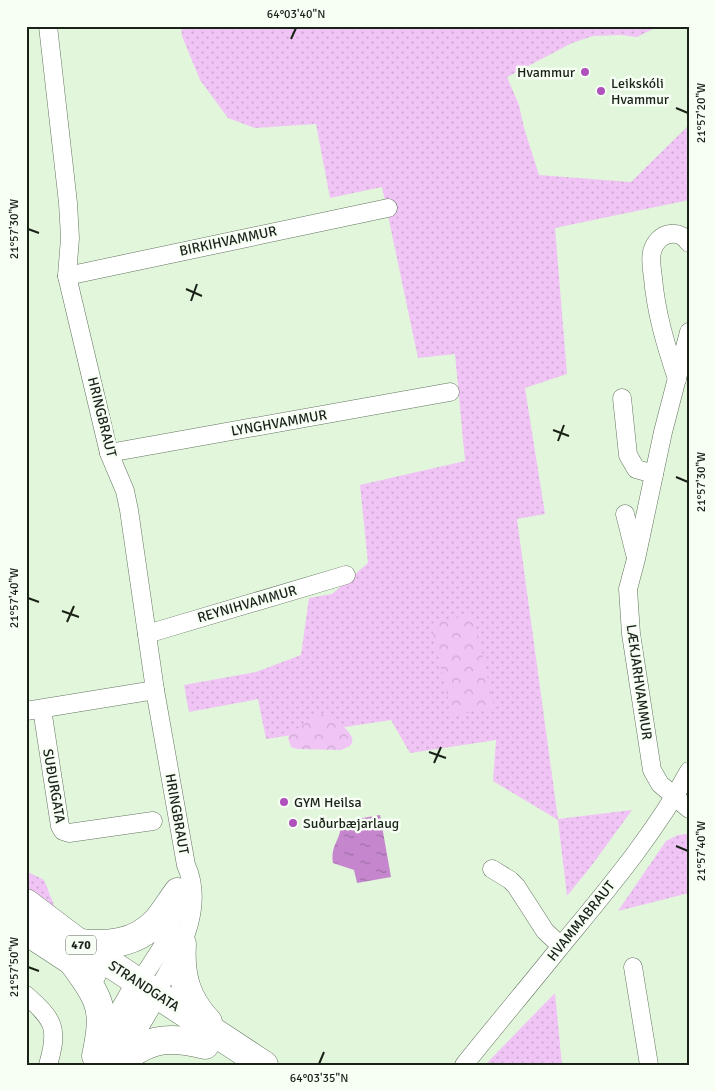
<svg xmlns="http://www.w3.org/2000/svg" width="715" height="1091" font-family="Signika,sans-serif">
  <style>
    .grass { fill: url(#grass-dots) }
    .park { fill: url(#park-crowns) }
    .water { fill: url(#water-ripples) }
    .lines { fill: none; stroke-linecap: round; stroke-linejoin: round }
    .street-casing { stroke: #63755f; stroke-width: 19 }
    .secondary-casing { stroke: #63755f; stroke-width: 26 }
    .primary-casing { stroke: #63755f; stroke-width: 29 }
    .street { stroke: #fff; stroke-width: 18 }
    .secondary { stroke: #fff; stroke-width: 25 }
    .primary { stroke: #fff; stroke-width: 28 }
    .ticks { fill: none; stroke: #1a2218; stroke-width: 2 }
    .poi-dot { fill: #af51bb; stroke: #f7fff5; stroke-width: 2 }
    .labels { text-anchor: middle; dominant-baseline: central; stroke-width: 5; stroke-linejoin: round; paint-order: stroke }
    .shield { fill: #f7fff5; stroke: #5c645a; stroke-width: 1 }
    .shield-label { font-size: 12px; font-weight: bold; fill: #1a2218 }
    .poi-label { font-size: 14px; fill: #1a2218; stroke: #f7fff5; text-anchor: start }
    .street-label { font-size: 14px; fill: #1a2218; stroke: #f7fff5 }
    .neatline { fill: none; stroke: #1a2218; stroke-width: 2 }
    .ticks-label { font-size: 12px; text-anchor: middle; fill: #1a2218 }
  </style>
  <defs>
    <pattern id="grass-dots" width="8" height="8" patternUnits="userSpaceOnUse" patternTransform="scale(1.25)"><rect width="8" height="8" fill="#f0c4f5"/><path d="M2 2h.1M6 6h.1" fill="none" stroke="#cda8d1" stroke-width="1.8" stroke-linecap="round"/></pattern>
    <pattern id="park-crowns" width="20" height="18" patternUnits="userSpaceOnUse" patternTransform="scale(1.25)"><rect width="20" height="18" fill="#f0c4f5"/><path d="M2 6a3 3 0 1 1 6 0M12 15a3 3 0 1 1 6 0" fill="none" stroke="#cda8d1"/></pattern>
    <pattern id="water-ripples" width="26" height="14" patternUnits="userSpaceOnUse" patternTransform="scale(1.25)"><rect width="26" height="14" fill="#c686ce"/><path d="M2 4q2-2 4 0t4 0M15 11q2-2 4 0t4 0" fill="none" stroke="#a06da6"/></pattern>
  </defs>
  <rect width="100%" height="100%" fill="#e2f6dc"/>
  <g class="grass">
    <path d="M 181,26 L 659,26 L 637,37 L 621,35 L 593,36 L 572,43 L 507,77 L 519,105 L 524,128 L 539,175 L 631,182 L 689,125 L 689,200 L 555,228 L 567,374 L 525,388 L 545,514 L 517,519 L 558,819 L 632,810 L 592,865 L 567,896 L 558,820 L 493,781 L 496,740 L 410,753 L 391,720 L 266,739 L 258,699 L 189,712 L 184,685 L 256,672 L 301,655 L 309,598 L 332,594 L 368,563 L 360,485 L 465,461 L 455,354 L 418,358 L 382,187 L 330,198 L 316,124 L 255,128 L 228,118 L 200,80 L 182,36 Z"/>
    <path d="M 687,834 L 689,835 L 689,893 L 618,911 L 666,841 L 678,835 Z"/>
    <path d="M 26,871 L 44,880 L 58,915 L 26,888 Z"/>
    <path d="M 555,993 L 562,1065 L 485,1065 Z"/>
  </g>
  <g class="park">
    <path d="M 473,614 L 494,707 L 452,716 L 431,624 Z"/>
    <path d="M 323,713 C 330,714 351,731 352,738 C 353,742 352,743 350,746 L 341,750 L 297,749 L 291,747 L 288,738 L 291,732 Z"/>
  </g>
  <path class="water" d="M 380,815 L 391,877 L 357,883 L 354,870 L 333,863 C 330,843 343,839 340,822 Z"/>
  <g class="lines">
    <g class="street-casing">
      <g id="street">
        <path d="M 48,26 L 68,203 L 70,238 L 67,276 L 109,453 L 125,491 L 129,510 L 155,690 L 186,865 C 206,909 178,956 155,994"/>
        <path d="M 67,276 L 388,208"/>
        <path d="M 689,332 L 663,432 L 636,559 L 628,589 L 631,634 L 652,770 L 660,784 L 689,809"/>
        <path d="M 677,379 C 666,346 656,313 653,278 C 652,270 650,260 652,252 C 654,243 661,235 670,234 C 679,233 684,236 689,243"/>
        <path d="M 622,398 L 628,455 L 636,469 L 654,474"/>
        <path d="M 109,453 L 450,392"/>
        <path d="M 625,514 L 635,554"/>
        <path d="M 147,634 L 346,575"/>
        <path d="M 42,709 L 60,826 L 63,831 L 69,833 L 153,821"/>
        <path d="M 26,711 L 155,690"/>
        <path d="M 492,869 L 510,880 L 516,886 L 545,931 L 561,946"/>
        <path d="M 633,967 L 649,1065"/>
        <path d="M 139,983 L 161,949 L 168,934 L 176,904"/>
        <path d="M 26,995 C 54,1020 59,1028 48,1065"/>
        <path d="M 464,1065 C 496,1025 529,986 561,946 C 607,890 654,835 689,771"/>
      </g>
    </g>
    <g class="secondary-casing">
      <g id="secondary">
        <path d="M 98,1054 L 139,983"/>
        <path d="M 113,1065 L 155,994"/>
      </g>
    </g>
    <g class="primary-casing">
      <g id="primary">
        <path d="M 26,903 L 79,943 L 264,1065"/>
        <path d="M 26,929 L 37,938 L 92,974"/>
        <path d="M 79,943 C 108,946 136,944 157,921 C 165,912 171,901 178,892"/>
        <path d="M 182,944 C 180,975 186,999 208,1022"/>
        <path d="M 73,962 C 101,1001 106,1008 96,1056"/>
        <path d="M 114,1065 C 149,1039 163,1035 205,1045"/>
      </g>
    </g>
    <use href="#street" class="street"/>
    <use href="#secondary" class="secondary"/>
    <use href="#primary" class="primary"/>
  </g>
  <path class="ticks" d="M 291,39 L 296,28M 676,108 L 688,113M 28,229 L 39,233M 186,289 L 202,296M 191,301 L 197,284M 553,430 L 569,436M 558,441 L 564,425M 676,477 L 688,482M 28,598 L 39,602M 62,611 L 79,617M 67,622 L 74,606M 429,752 L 446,758M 434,763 L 441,747M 676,846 L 688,851M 28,967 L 39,971M 319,1064 L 324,1052"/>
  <g class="poi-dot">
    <circle cx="585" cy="72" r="5"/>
    <circle cx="601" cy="91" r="5"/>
    <circle cx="284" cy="802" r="5"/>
    <circle cx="293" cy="823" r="5"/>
  </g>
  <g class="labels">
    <rect class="shield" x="66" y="935.5" width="30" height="19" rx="4"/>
    <g class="shield-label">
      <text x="81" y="945">470</text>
    </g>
    <g class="poi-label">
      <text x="575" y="72" text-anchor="end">Hvammur</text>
      <text x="611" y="83">Leikskóli<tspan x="611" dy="16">Hvammur</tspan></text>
      <text x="294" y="802">GYM Heilsa</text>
      <text x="303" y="823">Suðurbæjarlaug</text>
    </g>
    <g class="street-label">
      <text transform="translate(228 241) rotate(-12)">BIRKIHVAMMUR</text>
      <text transform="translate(102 417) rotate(76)">HRINGBRAUT</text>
      <text transform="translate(279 423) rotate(-10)">LYNGHVAMMUR</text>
      <text transform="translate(247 604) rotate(-16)">REYNIHVAMMUR</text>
      <text transform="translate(639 682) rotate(82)">LÆKJARHVAMMUR</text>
      <text transform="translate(54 786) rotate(80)">SUÐURGATA</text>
      <text transform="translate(177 814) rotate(80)">HRINGBRAUT</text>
      <text transform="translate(581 921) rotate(-51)">HVAMMABRAUT</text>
      <text transform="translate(144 986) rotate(33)">STRANDGATA</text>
    </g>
  </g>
  <rect width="715" height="1091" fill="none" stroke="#f7fff5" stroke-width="55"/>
  <rect x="28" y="28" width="660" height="1036" class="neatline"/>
  <g class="ticks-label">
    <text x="296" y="18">64°03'40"N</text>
    <text transform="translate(701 113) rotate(-90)" y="4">21°57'20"W</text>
    <text transform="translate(14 229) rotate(-90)" y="4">21°57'30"W</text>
    <text transform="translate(701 482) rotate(-90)" y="4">21°57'30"W</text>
    <text transform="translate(14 598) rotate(-90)" y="4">21°57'40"W</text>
    <text transform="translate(701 851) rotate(-90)" y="4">21°57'40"W</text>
    <text transform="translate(14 967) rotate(-90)" y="4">21°57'50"W</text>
    <text x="319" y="1082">64°03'35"N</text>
  </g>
</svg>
